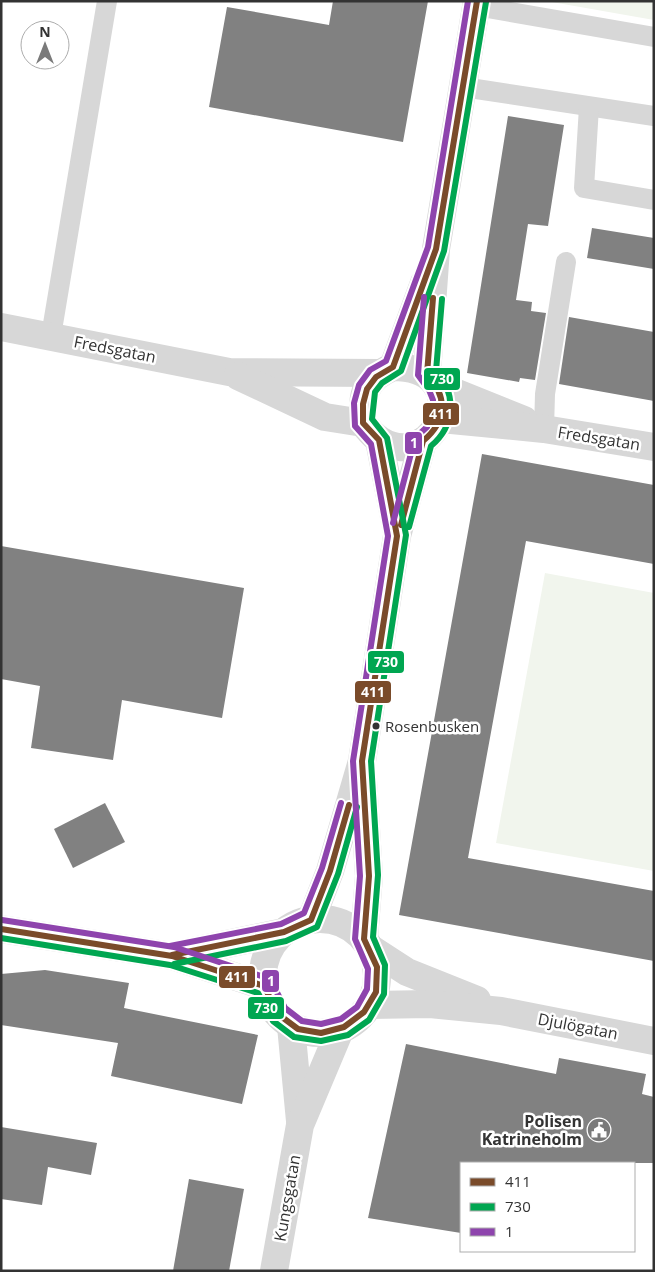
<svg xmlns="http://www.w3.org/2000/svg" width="655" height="1272" font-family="'Open Sans',sans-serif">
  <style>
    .green { fill: #f1f5ed }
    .building { fill: #818181 }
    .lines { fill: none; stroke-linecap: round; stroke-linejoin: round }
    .service { stroke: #d7d7d7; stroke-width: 20 }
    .minor { stroke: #d7d7d7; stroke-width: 28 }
    .tertiary { stroke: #d7d7d7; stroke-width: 28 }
    .bus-1-casing { stroke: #fff; stroke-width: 10 }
    .bus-2-casing { stroke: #fff; stroke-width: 10 }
    .bus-3-casing { stroke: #fff; stroke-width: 10 }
    .bus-1 { stroke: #7a4b2a; stroke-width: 6 }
    .bus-2 { stroke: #00a651; stroke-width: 6 }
    .bus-3 { stroke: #8e44ad; stroke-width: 6 }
    .bus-dot { fill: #333; stroke: #fff; stroke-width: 2 }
    .labels { text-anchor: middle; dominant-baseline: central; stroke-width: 5; stroke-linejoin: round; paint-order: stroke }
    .bus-label { font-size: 15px; fill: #333; stroke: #fff; text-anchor: start }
    .street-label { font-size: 16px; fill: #333; stroke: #fff }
    .poi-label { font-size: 16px; font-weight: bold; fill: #333; stroke: #fff; text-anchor: end }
    .line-badge { stroke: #fff; stroke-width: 2 }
    .badge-label { font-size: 14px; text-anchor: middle; font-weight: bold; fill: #fff }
  </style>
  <rect width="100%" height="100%" fill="#fff"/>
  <g class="green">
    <path d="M 546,1 L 654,1 L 654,20 Z"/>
    <path d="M 545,573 L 654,593 L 654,871 L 496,843 Z"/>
  </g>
  <g class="building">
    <path d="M 333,1 L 428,1 L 403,142 L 209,107 L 227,7 L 329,25 Z"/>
    <path d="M 508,116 L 564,125 L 548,226 L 528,224 L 516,300 L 532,302 L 531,311 L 546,313 L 535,380 L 520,378 L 519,382 L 467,373 Z"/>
    <path d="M 592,228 L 654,238 L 654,269 L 587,258 Z"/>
    <path d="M 569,317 L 654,332 L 654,401 L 559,384 Z"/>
    <path d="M 482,454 L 654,485 L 654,564 L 526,541 L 468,858 L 654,891 L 654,961 L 399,915 Z"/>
    <path d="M 1,546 L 244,588 L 222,718 L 122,700 L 113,760 L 31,748 L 40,686 L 1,679 Z"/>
    <path d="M 105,803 L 125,842 L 73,868 L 54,829 Z"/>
    <path d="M 45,970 L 129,983 L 124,1008 L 258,1035 L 242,1104 L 111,1076 L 118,1043 L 1,1025 L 1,974 Z"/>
    <path d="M 406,1044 L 556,1074 L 559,1058 L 646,1074 L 642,1094 L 654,1097 L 654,1163 L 461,1163 L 461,1233 L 368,1218 Z"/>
    <path d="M 1,1127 L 97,1143 L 91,1175 L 48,1167 L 42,1205 L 1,1199 Z"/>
    <path d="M 189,1179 L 244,1189 L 229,1271 L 173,1271 Z"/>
  </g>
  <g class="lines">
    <g class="service">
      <path d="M 476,6 L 654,37"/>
      <path d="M 463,87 L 654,116"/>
      <path d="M 589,107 L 584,188 L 654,200"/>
      <path d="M 51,336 L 107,1"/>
      <path d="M 544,429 L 545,394 L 566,262"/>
    </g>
    <g class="minor">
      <path d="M 437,385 L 524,420"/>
      <path d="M 441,419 L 544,429 L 654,447"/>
      <path d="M 379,440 L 397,532"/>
      <path d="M 363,781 L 369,876 L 364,939"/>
      <circle cx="320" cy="976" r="57"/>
      <path d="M 311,920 L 330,871 L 362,761 L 397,536 L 423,441"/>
      <path d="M 1,929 L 172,956 L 264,986"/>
      <path d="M 370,948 L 407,972 L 477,1000"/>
      <path d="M 174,955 L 284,932"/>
      <path d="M 370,1005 L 430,1004 L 501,1011 L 654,1041"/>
      <path d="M 291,1026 L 300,1121"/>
      <path d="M 274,1271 L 300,1125 L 340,1030"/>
    </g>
    <g class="tertiary">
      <path d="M 1,327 L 229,372 L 380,373"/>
      <path d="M 393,367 C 479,367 437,476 380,440 C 373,436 368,429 363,423 C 362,394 364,379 393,367 Z"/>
      <path d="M 393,367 L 424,283"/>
      <path d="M 427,374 L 436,249 L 477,1"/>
      <path d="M 238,376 L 325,417 L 363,423"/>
    </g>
    <g class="bus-1-casing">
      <g id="bus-1">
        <path d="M 401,525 L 423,441 C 447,421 448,397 427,374 L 433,298"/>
        <path d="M 1,929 L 172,956 L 264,986 L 278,1014 L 298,1029 L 321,1033 L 344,1027 L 364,1012 L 376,992 L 377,967 L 364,939 L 369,876 L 362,761 L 397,536 L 379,440 L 363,423 L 363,404 L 367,389 L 376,377 L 393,367 L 436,249 L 477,1"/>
        <path d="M 172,955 L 284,932 L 311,920 L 330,871 L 349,805"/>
      </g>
    </g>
    <g class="bus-2-casing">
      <g id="bus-2">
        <path d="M 409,527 L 431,446 C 455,426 457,394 436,371 L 442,299"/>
        <path d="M 1,938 L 170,965 L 258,993 L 273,1021 L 294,1037 L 321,1041 L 348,1035 L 369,1020 L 384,994 L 385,965 L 373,937 L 378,875 L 371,761 L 406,535 L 387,438 L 372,419 L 375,392 L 382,383 L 401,371 L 444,251 L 486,2"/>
        <path d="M 174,964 L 286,941 L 317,927 L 338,874 L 357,807"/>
      </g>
    </g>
    <g class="bus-3-casing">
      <g id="bus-3">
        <path d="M 393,523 L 415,438 L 427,427 L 433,410 L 433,400 L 429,390 L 418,375 L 424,297"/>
        <path d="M 2,920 L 174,947 L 267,978 L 271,981 L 285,1008 L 302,1021 L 321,1024 L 341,1019 L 357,1007 L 367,989 L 368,969 L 355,939 L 360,876 L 353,761 L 388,536 L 371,444 L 355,426 L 354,403 L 359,385 L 370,370 L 386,361 L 428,247 L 468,1"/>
        <path d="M 170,946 L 281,924 L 304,913 L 322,868 L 341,803"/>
      </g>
    </g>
    <use href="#bus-1" class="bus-1"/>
    <use href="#bus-2" class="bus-2"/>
    <use href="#bus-3" class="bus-3"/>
  </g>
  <defs>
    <g id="civic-disc" transform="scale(1.25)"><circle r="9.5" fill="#7a7a7a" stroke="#fff"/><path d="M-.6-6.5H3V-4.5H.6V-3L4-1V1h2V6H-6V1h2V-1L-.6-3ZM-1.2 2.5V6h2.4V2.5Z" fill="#fff"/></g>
  </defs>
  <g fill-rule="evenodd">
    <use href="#civic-disc" x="599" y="1130"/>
  </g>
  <circle class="bus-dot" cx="376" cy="726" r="4.5"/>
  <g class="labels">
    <g class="bus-label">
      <text x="385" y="726">Rosenbusken</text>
    </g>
    <g class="street-label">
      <text transform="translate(115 349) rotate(11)">Fredsgatan</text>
      <text transform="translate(599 438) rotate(9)">Fredsgatan</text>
      <text transform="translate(578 1026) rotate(11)">Djulögatan</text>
      <text transform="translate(287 1198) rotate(-80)">Kungsgatan</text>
    </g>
    <g class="poi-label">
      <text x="582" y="1121">Polisen<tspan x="582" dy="18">Katrineholm</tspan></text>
    </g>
  </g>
  <g class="line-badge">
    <rect x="423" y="367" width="38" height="24" rx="5" fill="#00a651"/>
    <rect x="422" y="402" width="38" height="24" rx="5" fill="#7a4b2a"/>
    <rect x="404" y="431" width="19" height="24" rx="5" fill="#8e44ad"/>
    <rect x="367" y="650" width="38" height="24" rx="5" fill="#00a651"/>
    <rect x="354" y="680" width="38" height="24" rx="5" fill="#7a4b2a"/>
    <rect x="218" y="965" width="38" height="24" rx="5" fill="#7a4b2a"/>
    <rect x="261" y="969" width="19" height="24" rx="5" fill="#8e44ad"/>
    <rect x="247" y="996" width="38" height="24" rx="5" fill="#00a651"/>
  </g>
  <g class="badge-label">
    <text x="442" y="384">730</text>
    <text x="441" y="419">411</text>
    <text x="414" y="448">1</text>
    <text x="386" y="667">730</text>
    <text x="373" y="697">411</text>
    <text x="237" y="982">411</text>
    <text x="271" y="986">1</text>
    <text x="266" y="1013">730</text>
  </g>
  <rect width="655" height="1272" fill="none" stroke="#333333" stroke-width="5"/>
  <rect x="460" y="1162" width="175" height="90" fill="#ffffff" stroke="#adadad"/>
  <rect x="470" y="1178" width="25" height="8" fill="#7a4b2a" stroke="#adadad"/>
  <text x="505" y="1187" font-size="15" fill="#333333">411</text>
  <rect x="470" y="1203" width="25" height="8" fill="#00a651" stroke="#adadad"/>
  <text x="505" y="1212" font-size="15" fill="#333333">730</text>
  <rect x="470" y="1228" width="25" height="8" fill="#8e44ad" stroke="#adadad"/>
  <text x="505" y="1237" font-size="15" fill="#333333">1</text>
  <g transform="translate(45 45)"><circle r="24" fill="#ffffff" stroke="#adadad"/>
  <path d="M0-4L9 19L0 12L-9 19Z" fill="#7a7a7a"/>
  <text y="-8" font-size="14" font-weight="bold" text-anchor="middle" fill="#333333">N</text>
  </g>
</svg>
